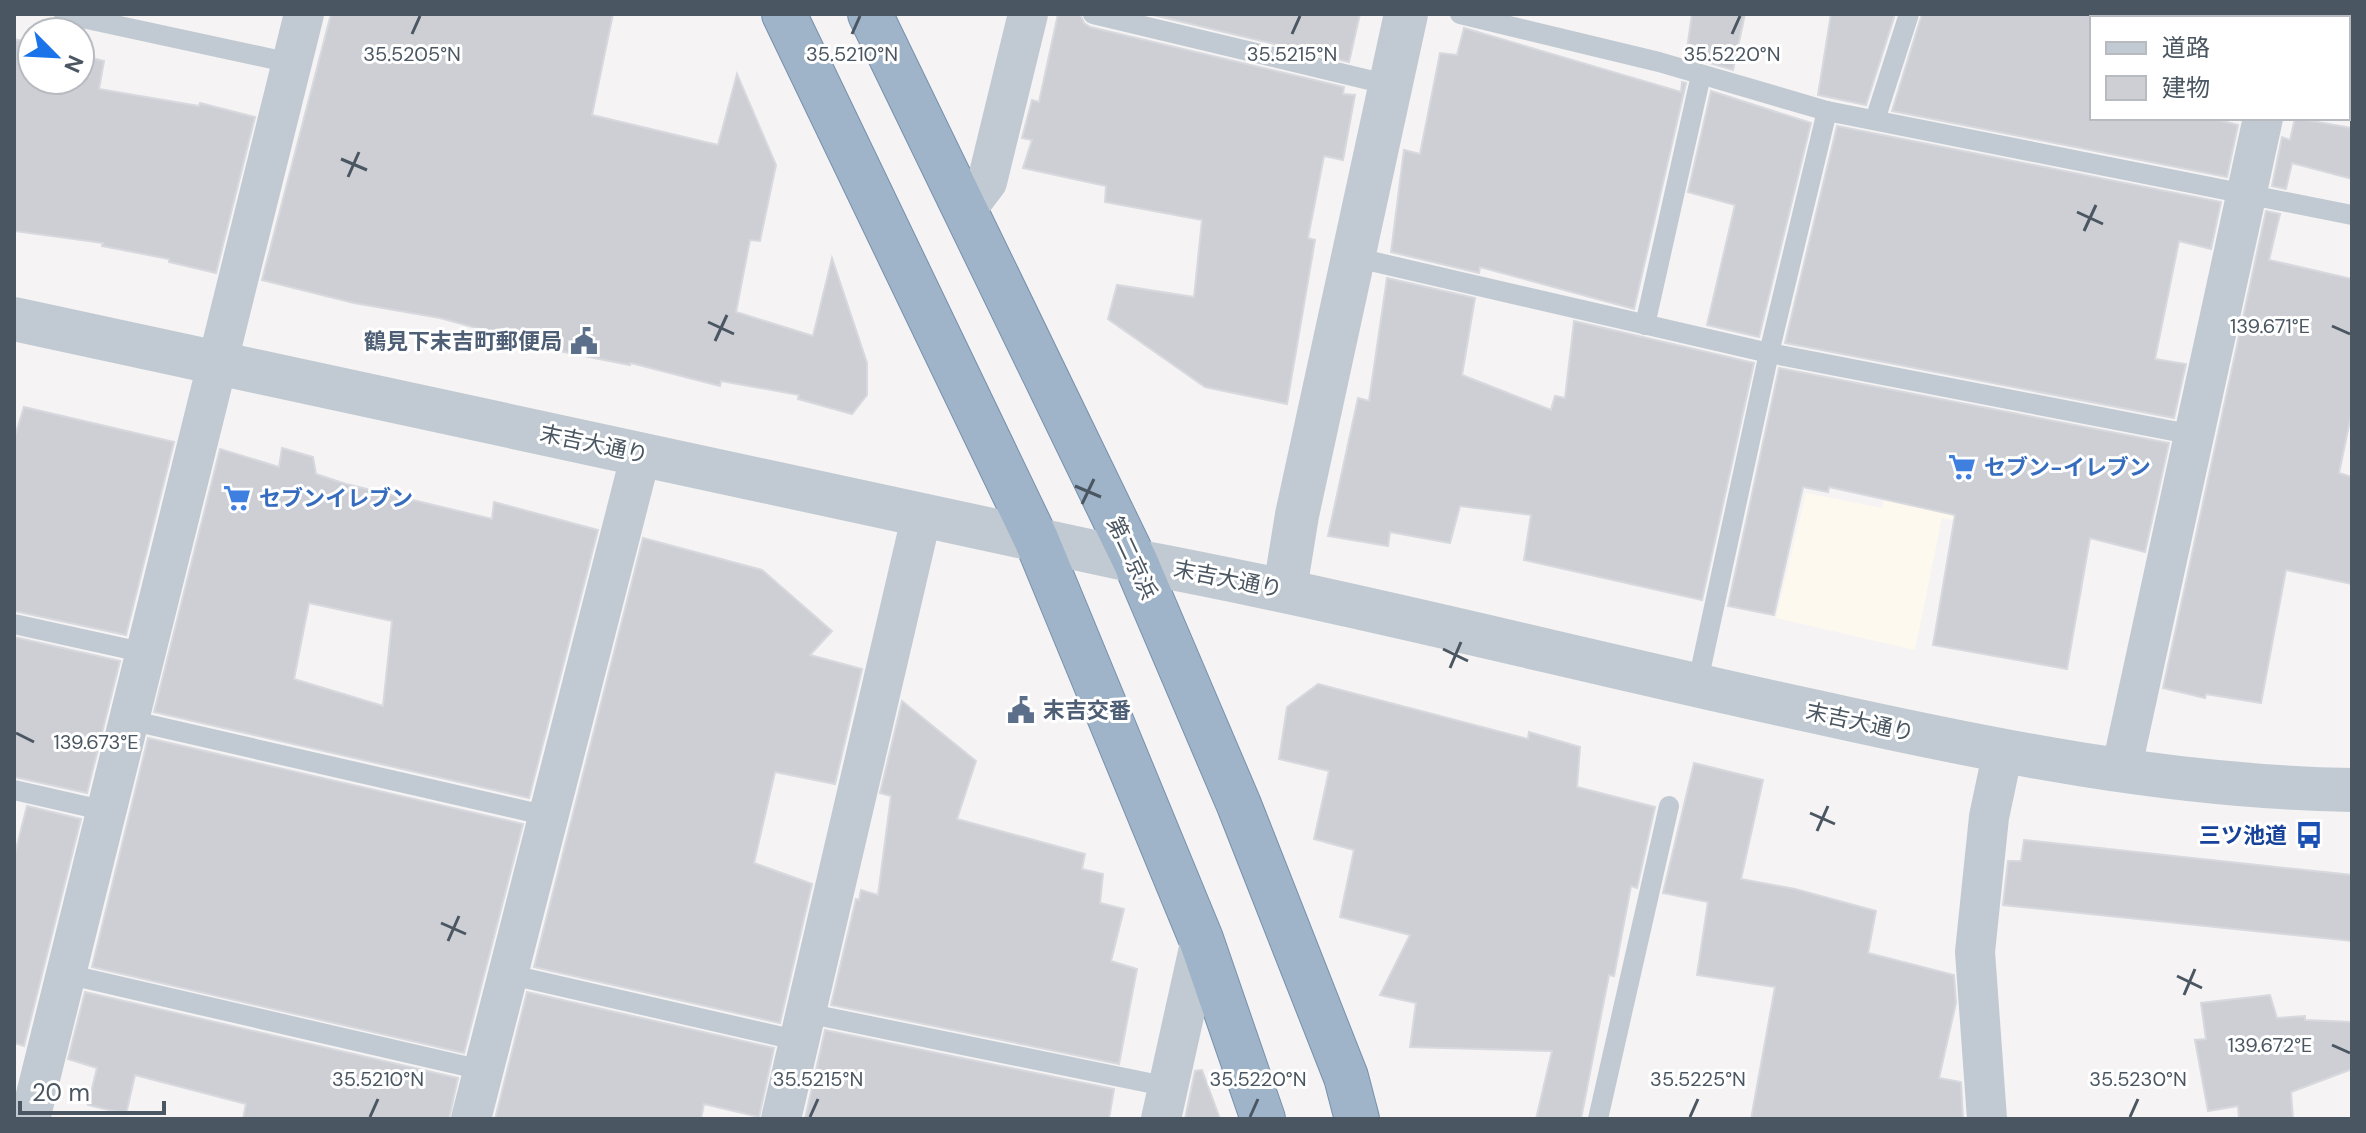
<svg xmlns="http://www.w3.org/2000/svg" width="2366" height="1133" font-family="'DM Sans','Noto Sans JP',sans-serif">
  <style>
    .commercial { fill: #fdf9ef }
    .building { fill: #cdcfd5; stroke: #d7d9de; stroke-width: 2; fill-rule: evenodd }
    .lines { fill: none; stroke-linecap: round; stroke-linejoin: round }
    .trunk-casing { stroke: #7690ad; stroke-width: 46 }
    .service { stroke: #c1cad2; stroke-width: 20 }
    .minor { stroke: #c1cad2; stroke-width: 40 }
    .tertiary { stroke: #c1cad2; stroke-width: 44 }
    .trunk { stroke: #9fb4c9; stroke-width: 44 }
    .ticks { fill: none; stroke: #4a5661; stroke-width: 3 }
    .labels { text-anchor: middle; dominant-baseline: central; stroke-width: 6; stroke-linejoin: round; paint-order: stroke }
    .service-label { font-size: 22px; font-weight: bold; fill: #4e5e75; stroke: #fff; text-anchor: end }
    .street-label { font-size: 22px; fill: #4a5661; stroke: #fff }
    .shop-label { font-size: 22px; font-weight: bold; fill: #366cbe; stroke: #fff; text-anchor: start }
    .transit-label { font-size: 22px; font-weight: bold; fill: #164399; stroke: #fff; text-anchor: end }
    .ticks-label { font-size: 20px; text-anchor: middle; fill: #4a5661; stroke: #fff; stroke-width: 6; stroke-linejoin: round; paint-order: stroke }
  </style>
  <rect width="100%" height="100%" fill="#f5f3f3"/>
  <path class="commercial" d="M 1907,394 L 2011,532 L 1942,518 L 1915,650 L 1776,618 L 1806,493 L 1882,508 Z"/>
  <g class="building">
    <path d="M 331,14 L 613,14 L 592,115 L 718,145 L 737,74 L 776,165 L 760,241 L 750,240 L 736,312 L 813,336 L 832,258 L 867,363 L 867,395 L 852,414 L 798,399 L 799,395 L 721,381 L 720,386 L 631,363 L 630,365 L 564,352 L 440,318 L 354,303 L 262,280 Z"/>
    <path d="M 1058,14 L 1080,14 L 1084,23 L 1090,27 L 1344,87 L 1343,94 L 1355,95 L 1343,160 L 1324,156 L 1308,238 L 1315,240 L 1287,404 L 1205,387 L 1108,319 L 1117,285 L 1194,297 L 1202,220 L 1105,202 L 1106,186 L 1023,168 L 1032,140 L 1022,138 L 1032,100 L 1039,102 Z"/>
    <path d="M 1149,14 L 1360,14 L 1349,62 Z"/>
    <path d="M 1692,14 L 1745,14 L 1733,70 L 1686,56 Z"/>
    <path d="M 1831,14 L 1895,14 L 1866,105 L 1818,95 Z"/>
    <path d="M 1922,14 L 2092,14 L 2092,118 L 2212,118 L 2238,125 L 2227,177 L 1892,111 Z"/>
    <path d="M 1464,28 L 1681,92 L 1682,82 L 1686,83 L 1634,309 L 1480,267 L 1479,273 L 1391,252 L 1404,150 L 1420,154 L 1440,53 L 1457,55 Z"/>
    <path d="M 14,39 L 32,43 L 32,80 L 80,80 L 80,55 L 104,61 L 99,89 L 199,106 L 200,103 L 255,117 L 216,273 L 169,262 L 169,259 L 102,246 L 103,243 L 14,231 Z"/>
    <path d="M 1711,91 L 1811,123 L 1759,337 L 1707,325 L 1735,205 L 1688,192 Z"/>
    <path d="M 2295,118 L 2352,128 L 2352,179 L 2292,163 L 2286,189 L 2272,186 L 2282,137 L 2290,140 Z"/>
    <path d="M 1837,126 L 2221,202 L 2211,249 L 2179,241 L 2155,359 L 2186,364 L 2174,418 L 1785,343 Z"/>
    <path d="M 2266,211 L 2280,214 L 2269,260 L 2352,279 L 2352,411 L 2339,473 L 2352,477 L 2352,584 L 2286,570 L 2261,703 L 2206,694 L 2205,698 L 2163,688 Z"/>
    <path d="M 1387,278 L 1475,298 L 1462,375 L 1551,410 L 1555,396 L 1565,398 L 1574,321 L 1754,363 L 1702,600 L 1524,560 L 1531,515 L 1460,506 L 1450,543 L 1390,532 L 1388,546 L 1328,536 L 1358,398 L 1369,401 Z"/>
    <path d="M 1779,368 L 2169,443 L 2145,552 L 2090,538 L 2067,669 L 1933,645 L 1955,515 L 1829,487 L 1828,492 L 1803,487 L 1774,615 L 1728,606 Z"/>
    <path d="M 24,407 L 174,442 L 126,635 L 14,611 L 14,439 Z"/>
    <path d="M 282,448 L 313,457 L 316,474 L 346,484 L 492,519 L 494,502 L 598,530 L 529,798 L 154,712 L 220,449 L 279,467 ZM 309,603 L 392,621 L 383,706 L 294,679 Z"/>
    <path d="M 643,538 L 762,570 L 832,631 L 810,655 L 862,669 L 835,784 L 775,772 L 754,863 L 812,884 L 780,1023 L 534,967 Z"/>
    <path d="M 14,637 L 120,661 L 87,793 L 14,777 Z"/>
    <path d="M 1318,684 L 1528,739 L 1529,732 L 1580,747 L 1577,787 L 1655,807 L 1637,888 L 1631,886 L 1614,976 L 1609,975 L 1581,1119 L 1536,1119 L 1552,1051 L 1410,1047 L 1416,1003 L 1380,995 L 1410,935 L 1340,917 L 1354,850 L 1314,839 L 1329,771 L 1279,759 L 1287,707 Z"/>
    <path d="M 902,701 L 976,761 L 957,819 L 1085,854 L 1082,869 L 1103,874 L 1100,903 L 1124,909 L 1111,961 L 1137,969 L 1119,1064 L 831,1005 L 856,899 L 859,900 L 861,890 L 878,895 L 891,796 L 880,793 Z"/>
    <path d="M 148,738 L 523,824 L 464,1053 L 92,967 Z"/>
    <path d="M 1694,763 L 1763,780 L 1741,879 L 1795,889 L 1876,911 L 1868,953 L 1954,975 L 1956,1003 L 1939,1078 L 1961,1082 L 1963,1119 L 1751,1119 L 1775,987 L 1697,975 L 1708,902 L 1663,893 Z"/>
    <path d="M 27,806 L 81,819 L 24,1046 L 14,1043 L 14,857 Z"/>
    <path d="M 2024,840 L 2352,875 L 2352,941 L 2003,905 L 2008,861 L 2021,861 Z"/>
    <path d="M 85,992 L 458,1078 L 449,1119 L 243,1119 L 246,1104 L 135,1075 L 126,1114 L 88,1105 L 97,1068 L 68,1059 Z"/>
    <path d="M 527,992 L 774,1048 L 759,1117 L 704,1104 L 701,1119 L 495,1119 Z"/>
    <path d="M 2270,995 L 2277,1018 L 2305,1016 L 2305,1020 L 2352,1022 L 2352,1069 L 2291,1092 L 2293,1119 L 2239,1119 L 2238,1106 L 2208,1111 L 2195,1040 L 2206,1039 L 2201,1003 Z"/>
    <path d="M 825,1030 L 1114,1089 L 1109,1119 L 805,1119 Z"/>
    <path d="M 1202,1070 L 1220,1119 L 1185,1119 L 1195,1071 Z"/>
  </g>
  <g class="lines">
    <g class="trunk-casing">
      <g id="trunk">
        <path d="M 784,14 L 1036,539 L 1201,939 L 1263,1119"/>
        <path d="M 870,14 L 1135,561 L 1239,805 L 1346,1077 L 1357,1119"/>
      </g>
    </g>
    <g class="service">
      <path d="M 64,14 L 291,63"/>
      <path d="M 1093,14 L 1390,85"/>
      <path d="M 1460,14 L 1659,62 L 1827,111 L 2352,215"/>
      <path d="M 1875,120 L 1909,14"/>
      <path d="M 1353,257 L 1769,353 L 2194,435"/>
      <path d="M 1645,325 L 1701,75"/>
      <path d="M 14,624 L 146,653"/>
      <path d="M 1697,686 L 1769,353 L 1827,111"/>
      <path d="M 129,720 L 548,816"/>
      <path d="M 14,790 L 106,811"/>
      <path d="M 66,974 L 482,1070"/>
      <path d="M 507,974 L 800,1041"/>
      <path d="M 806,1013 L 1169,1087"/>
      <path d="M 1598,1119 L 1669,806"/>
    </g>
    <g class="minor">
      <path d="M 2284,18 L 2285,14"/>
      <path d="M 965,211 L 987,182 L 1028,14"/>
      <path d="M 2121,771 L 2263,118"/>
      <path d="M 30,1119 L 304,14"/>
      <path d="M 471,1119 L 641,454"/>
      <path d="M 781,1119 L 922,514"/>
      <path d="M 1161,1119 L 1201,939"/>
      <path d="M 1987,1119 L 1975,952 L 1989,817 L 2003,751"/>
    </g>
    <g class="tertiary">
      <path d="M 14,319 L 1135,561 C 1364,604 1589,663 1817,712 C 1992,751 2171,787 2352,790"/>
      <path d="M 1285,589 L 1297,515 L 1406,14"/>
    </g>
    <use href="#trunk" class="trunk"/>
  </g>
  <path class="ticks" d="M 412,34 L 420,16M 852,34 L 860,16M 1292,34 L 1300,16M 1732,34 L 1740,16M 341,159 L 367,170M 348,177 L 359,152M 2077,212 L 2103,224M 2084,231 L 2096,205M 708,322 L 734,334M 2332,326 L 2350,334M 715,341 L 727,315M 1075,486 L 1101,497M 1082,504 L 1094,479M 1443,649 L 1468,661M 1450,668 L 1461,642M 16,733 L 34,742M 1810,813 L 1835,824M 1817,831 L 1828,806M 441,923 L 466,934M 448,941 L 459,916M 2177,976 L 2202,988M 2184,995 L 2195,969M 2332,1045 L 2350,1053M 370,1117 L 378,1099M 810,1117 L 818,1099M 1250,1117 L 1258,1099M 1690,1117 L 1698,1099M 2130,1117 L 2138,1099"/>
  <defs>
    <g id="civic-bare" transform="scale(2.16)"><path d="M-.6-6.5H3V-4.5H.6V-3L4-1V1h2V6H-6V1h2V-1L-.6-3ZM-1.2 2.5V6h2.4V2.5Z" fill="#5c6f8a" stroke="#fff" stroke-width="2.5" paint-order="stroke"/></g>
    <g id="supermarket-bare" transform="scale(2.16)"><path d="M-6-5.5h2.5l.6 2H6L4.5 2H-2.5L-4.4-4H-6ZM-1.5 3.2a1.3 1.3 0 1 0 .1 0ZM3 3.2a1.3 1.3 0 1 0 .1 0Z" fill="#3f7fe0" stroke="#fff" stroke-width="2.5" paint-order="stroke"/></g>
    <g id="bus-bare" transform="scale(2.16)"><path d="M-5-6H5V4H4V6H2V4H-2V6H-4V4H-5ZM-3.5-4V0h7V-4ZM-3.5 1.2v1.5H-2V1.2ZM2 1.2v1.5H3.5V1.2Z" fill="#1a4fb4" stroke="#fff" stroke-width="2.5" paint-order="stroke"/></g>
  </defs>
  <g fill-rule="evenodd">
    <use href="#civic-bare" x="584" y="341"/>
    <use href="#supermarket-bare" x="1962" y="467"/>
    <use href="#supermarket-bare" x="237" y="498"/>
    <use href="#civic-bare" x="1021" y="710"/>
    <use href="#bus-bare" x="2309" y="835"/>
  </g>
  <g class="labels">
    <g class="service-label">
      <text x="562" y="341">鶴見下末吉町郵便局</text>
      <text x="1043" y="710" text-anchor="start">末吉交番</text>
    </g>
    <g class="street-label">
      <text transform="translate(594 444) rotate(12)">末吉大通り</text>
      <text transform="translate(1132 558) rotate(65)">第二京浜</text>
      <text transform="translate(1228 579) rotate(11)">末吉大通り</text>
      <text transform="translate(1860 722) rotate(12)">末吉大通り</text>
    </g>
    <g class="shop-label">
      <text x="1984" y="467">セブン-イレブン</text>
      <text x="259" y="498">セブンイレブン</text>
    </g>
    <g class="transit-label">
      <text x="2287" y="835">三ツ池道</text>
    </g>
  </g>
  <g class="ticks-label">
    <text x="412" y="61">35.5205°N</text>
    <text x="852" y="61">35.5210°N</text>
    <text x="1292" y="61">35.5215°N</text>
    <text x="1732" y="61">35.5220°N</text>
    <text x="2270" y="333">139.671°E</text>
    <text x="96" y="749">139.673°E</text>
    <text x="2270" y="1052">139.672°E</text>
    <text x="378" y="1086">35.5210°N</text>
    <text x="818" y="1086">35.5215°N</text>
    <text x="1258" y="1086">35.5220°N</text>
    <text x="1698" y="1086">35.5225°N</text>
    <text x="2138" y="1086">35.5230°N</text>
  </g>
  <rect width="2366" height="1133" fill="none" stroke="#4a5661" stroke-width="32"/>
  <rect x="2090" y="16" width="260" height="104" fill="#ffffff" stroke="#b7bbc0" stroke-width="2"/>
  <rect x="2106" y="42" width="40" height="12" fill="#c1cad2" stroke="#b7bbc0" stroke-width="2"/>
  <text x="2162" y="56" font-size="24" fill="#4a5661">道路</text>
  <rect x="2106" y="76" width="40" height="24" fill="#cdcfd5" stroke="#b7bbc0" stroke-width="2"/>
  <text x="2162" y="96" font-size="24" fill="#4a5661">建物</text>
  <g transform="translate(56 56) rotate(114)"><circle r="38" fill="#ffffff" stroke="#b7bbc0" stroke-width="2"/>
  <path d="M0-6L14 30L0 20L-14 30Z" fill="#1a73e8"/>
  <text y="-12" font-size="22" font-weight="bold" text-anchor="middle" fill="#4a5661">N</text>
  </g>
  <path d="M20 1101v12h144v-12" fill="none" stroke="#4a5661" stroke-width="4"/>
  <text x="32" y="1101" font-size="24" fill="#4a5661" stroke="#ffffff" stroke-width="6" paint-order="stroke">20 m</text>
</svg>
